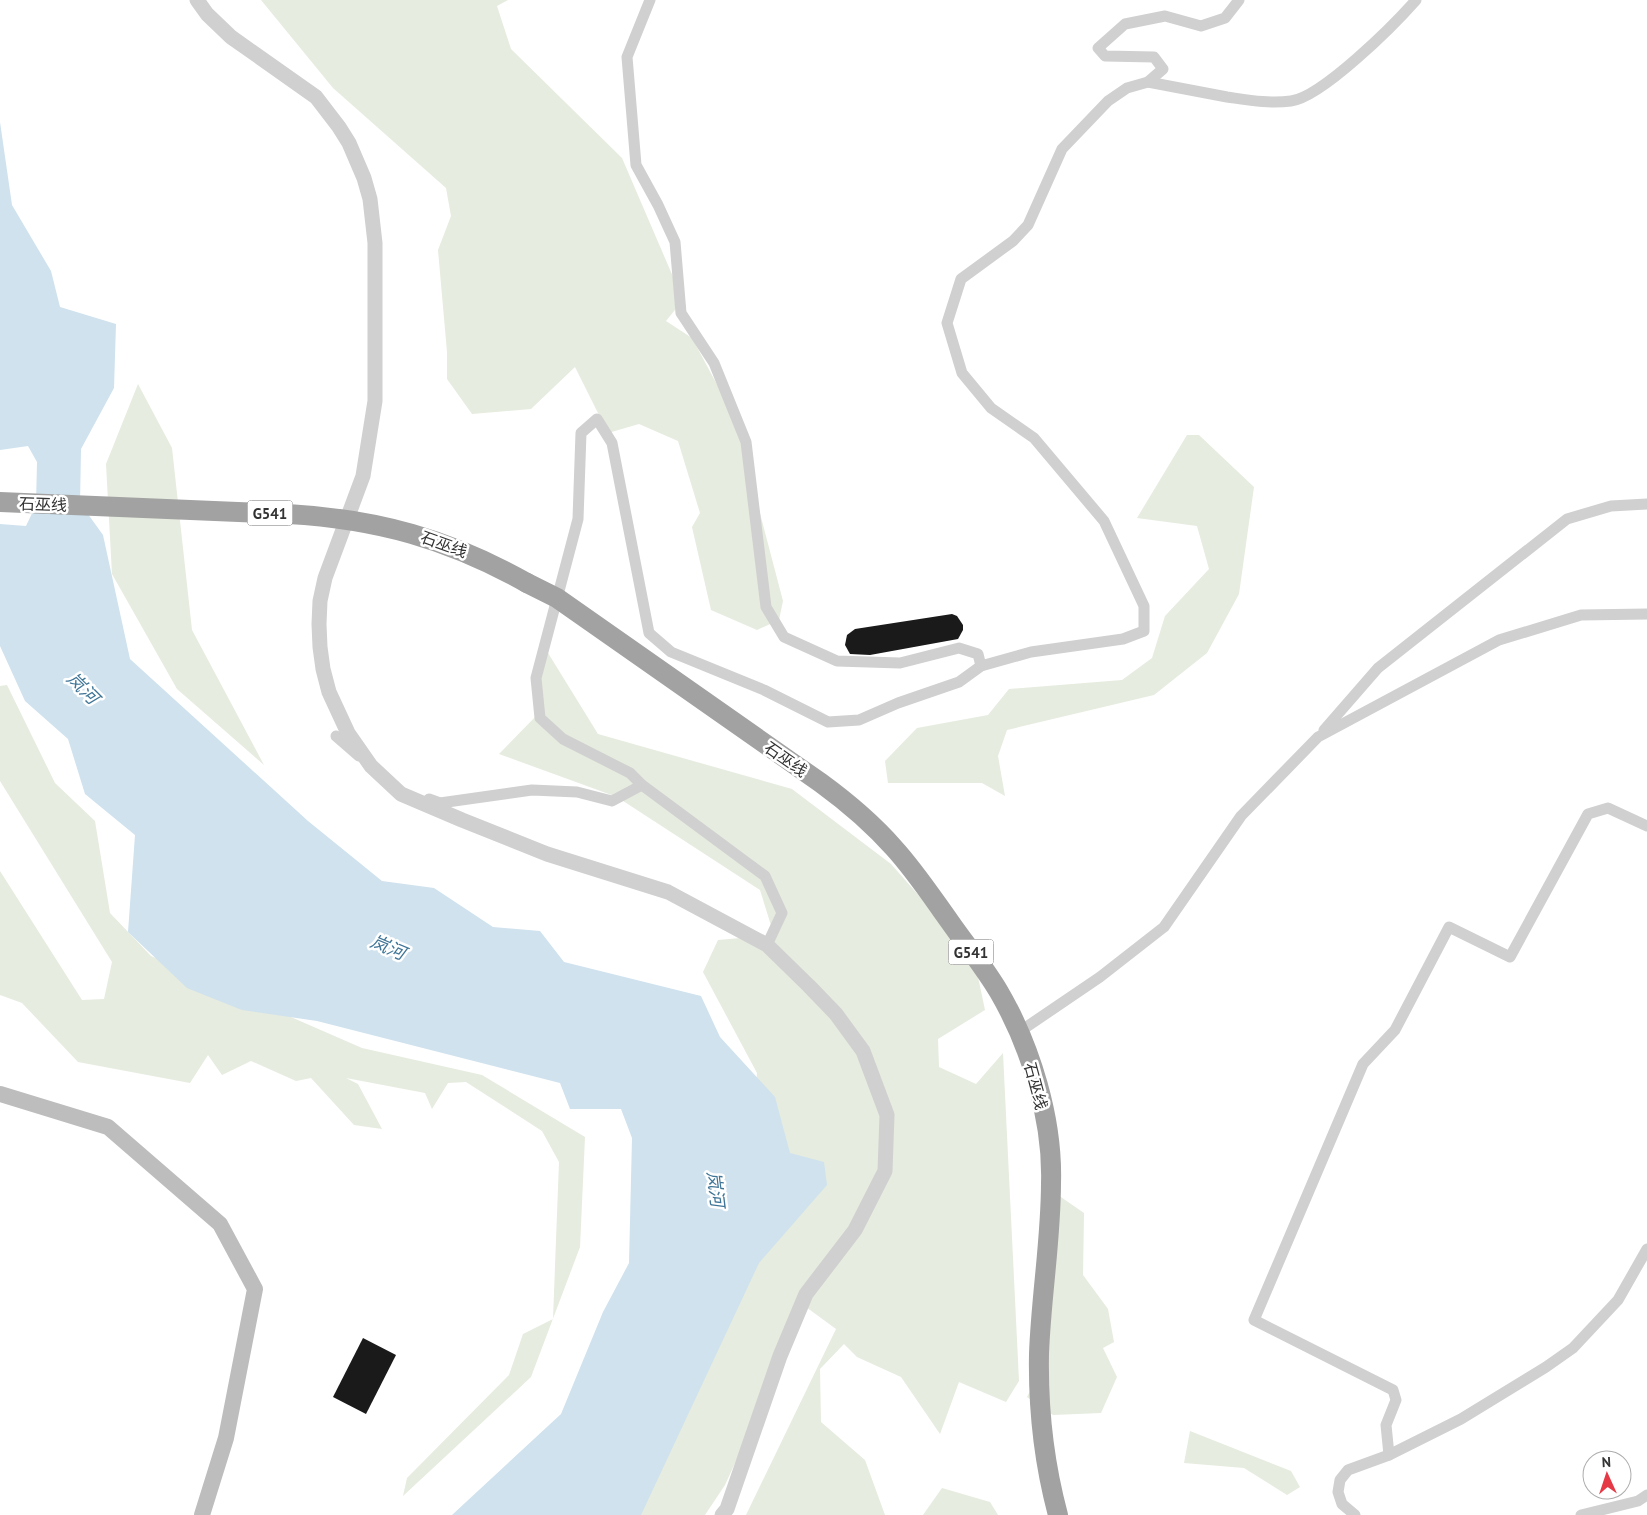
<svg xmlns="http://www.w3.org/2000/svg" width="1647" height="1515" font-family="'PT Sans','Noto Sans SC',sans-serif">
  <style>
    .green { fill: #e6ecdf }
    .water { fill: #cfe2ee }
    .building { fill: #1a1a1a }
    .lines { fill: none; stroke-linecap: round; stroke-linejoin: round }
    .minor { stroke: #d0d0d0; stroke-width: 11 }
    .tertiary { stroke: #d0d0d0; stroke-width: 15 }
    .secondary { stroke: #bdbdbd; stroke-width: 16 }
    .trunk { stroke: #a2a2a2; stroke-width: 20 }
    .trunk-bridge { stroke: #a2a2a2; stroke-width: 20 }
    .labels { text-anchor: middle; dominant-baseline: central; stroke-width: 5; stroke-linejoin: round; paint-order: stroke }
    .shield { fill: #fff; stroke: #707070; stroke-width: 1 }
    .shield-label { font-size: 15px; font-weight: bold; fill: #333 }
    .street-label { font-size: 16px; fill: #333; stroke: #fff }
    .water-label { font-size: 18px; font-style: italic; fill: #3f7597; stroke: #fff }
  </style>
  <rect width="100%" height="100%" fill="#fff"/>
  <g class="green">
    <path d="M 261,0 L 508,0 L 497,6 L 511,49 L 622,158 L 683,300 L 666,321 L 692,338 L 735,418 L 783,601 L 779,620 L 757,630 L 711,610 L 692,527 L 700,513 L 678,441 L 639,424 L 608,433 L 575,367 L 531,409 L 472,414 L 447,379 L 447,352 L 438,250 L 451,216 L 446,188 L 333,88 Z"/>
    <path d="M 138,384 L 172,448 L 192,630 L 264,765 L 177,689 L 112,574 L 106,464 Z"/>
    <path d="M 1187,435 L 1199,435 L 1254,487 L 1239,594 L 1207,653 L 1154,695 L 1007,730 L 998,756 L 1005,796 L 982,783 L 888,783 L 885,761 L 917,728 L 988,715 L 1009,689 L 1122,680 L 1152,658 L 1165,616 L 1209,569 L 1197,526 L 1137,518 Z"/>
    <path d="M 540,640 L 598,734 L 792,789 L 891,864 L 974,958 L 985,1010 L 938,1039 L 939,1067 L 976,1084 L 1003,1053 L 1019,1381 L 1006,1402 L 959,1382 L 940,1434 L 901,1377 L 857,1357 L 844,1344 L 820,1369 L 821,1422 L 865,1460 L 885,1515 L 746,1515 L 836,1329 L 806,1307 L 725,1485 L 705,1515 L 596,1515 L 748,1212 L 757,1073 L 703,972 L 718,940 L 774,935 L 760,890 L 617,797 L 499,754 L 541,711 Z"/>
    <path d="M 7,685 L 55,783 L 95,821 L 110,913 L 151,956 L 362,1048 L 482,1075 L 585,1137 L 580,1247 L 531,1377 L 403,1496 L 407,1478 L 509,1375 L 523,1334 L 553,1319 L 559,1162 L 542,1131 L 466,1082 L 448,1083 L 432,1109 L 425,1093 L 346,1078 L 358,1084 L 382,1129 L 354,1125 L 311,1078 L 296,1081 L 251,1061 L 222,1075 L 208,1055 L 190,1083 L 78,1062 L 22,1003 L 0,995 L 0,871 L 82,1000 L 104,999 L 112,962 L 0,781 L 0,686 Z"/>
    <path d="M 1055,1193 L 1084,1213 L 1083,1275 L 1108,1309 L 1114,1342 L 1103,1348 L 1117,1377 L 1101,1413 L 1053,1415 L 1027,1397 L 1048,1357 Z"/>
    <path d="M 1190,1431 L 1291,1471 L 1300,1487 L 1287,1495 L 1244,1468 L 1184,1463 Z"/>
    <path d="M 942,1488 L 990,1502 L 998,1515 L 923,1515 Z"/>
  </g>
  <path class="water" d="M 0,122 L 12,205 L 51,271 L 60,307 L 116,324 L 114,388 L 81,449 L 80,503 L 103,535 L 130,659 L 308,821 L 382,881 L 434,888 L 493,927 L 540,931 L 564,962 L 701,996 L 720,1037 L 775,1097 L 790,1153 L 824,1162 L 827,1185 L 759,1263 L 641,1515 L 452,1515 L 561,1414 L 603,1312 L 629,1263 L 632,1138 L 621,1109 L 570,1109 L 560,1083 L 317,1021 L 242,1010 L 187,988 L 128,932 L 135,835 L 85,794 L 68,739 L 25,701 L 0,646 L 0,524 L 26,526 L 36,505 L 37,462 L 28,446 L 0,450 Z"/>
  <g class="building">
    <path d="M 952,614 L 957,616 L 963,625 L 963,630 L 958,639 L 870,655 L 850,654 L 845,645 L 847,635 L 855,629 Z"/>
    <path d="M 363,1338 L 396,1355 L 366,1414 L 333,1397 Z"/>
  </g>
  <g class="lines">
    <g class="minor">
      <path d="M 650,0 L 627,57 L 636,165 L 658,205 L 675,242 L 681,313 L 714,363 L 746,442 L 766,607 L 784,637 L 837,661 L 900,663 L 959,648 L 978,654 L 981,666 L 959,682 L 898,703 L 859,720 L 828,722 L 764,690 L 671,652 L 649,633 L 612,443 L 597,419 L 581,433 L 578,519 L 536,678 L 540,718 L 563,739 L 630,773 L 642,785 L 765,876 L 782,913 L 767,945"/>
      <path d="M 1148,82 C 1174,87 1200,92 1227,97 C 1248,100 1269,104 1291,101 C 1322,97 1394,25 1416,0"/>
      <path d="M 981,666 L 1031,652 L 1123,639 L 1144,631 L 1144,606 L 1104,521 L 1034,438 L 991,408 L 962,373 L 947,323 L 961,279 L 1013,241 L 1028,225 L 1062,149 L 1108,101 L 1127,88 L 1148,82 L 1163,69 L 1154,57 L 1105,56 L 1098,48 L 1125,24 L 1165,16 L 1201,26 L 1225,18 L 1239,0"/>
      <path d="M 1324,730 L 1378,668 L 1567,519 L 1611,506 L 1647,504"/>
      <path d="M 336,736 L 359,756"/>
      <path d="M 429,799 L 440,803 L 532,790 L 577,792 L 612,801 L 642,785"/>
      <path d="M 1019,1032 L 1100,977 L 1164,927 L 1241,816 L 1318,737 L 1499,640 L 1581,615 L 1647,614"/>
      <path d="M 1389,1455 L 1386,1425 L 1396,1400 L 1393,1390 L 1254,1320 L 1363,1064 L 1395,1030 L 1449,927 L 1510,957 L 1588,814 L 1608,808 L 1647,826"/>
      <path d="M 1355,1515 L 1342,1504 L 1338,1492 L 1340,1480 L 1348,1470 L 1389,1455 L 1461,1419 L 1546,1367 L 1573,1348 L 1618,1300 L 1647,1249"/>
      <path d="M 1581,1515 L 1638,1501 L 1647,1495"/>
    </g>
    <path class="tertiary" d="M 197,0 L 207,14 L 231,37 L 316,97 L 339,127 L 349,143 L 364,178 L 370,199 L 375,243 L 375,401 L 363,476 L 325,578 L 320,601 L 319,624 L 320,647 L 323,669 L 329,692 L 348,733 L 371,766 L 401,794 L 462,820 L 547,854 L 668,892 L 767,945 L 809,986 L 836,1014 L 863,1051 L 887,1115 L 885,1171 L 855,1230 L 806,1294 L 780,1356 L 727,1509 L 722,1515"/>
    <path class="secondary" d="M 0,1094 L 108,1127 L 220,1224 L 255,1289 L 226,1438 L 202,1515"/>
    <path class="trunk" d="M 527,583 L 557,598 L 821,783 C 847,802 872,823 894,848 C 915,871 932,897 950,922 C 966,945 985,968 999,992 C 1031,1047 1053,1120 1051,1183 C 1051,1240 1041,1297 1039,1354 C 1038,1408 1044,1463 1058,1515"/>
    <path class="trunk-bridge" d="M 0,502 L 288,514 C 377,519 449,539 527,583"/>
  </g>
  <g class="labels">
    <g class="shield">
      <rect x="247.5" y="500.5" width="45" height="25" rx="4"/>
      <rect x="948.5" y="939.5" width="45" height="25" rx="4"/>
    </g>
    <g class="shield-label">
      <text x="270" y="513">G541</text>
      <text x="971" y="952">G541</text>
    </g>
    <g class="street-label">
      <text transform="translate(43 504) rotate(2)">石巫线</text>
      <text transform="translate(444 544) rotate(20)">石巫线</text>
      <text transform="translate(786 759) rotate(35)">石巫线</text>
      <text transform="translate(1036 1086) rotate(75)">石巫线</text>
    </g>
    <g class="water-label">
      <text transform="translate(83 688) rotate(45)">岚河</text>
      <text transform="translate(388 947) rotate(23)">岚河</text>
      <text transform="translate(716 1189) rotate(83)">岚河</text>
    </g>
  </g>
  <g transform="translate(1607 1475) rotate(357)"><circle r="24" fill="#ffffff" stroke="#adadad"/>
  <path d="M0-4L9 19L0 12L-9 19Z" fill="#e63946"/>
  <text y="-8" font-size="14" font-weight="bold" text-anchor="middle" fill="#333333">N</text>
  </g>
</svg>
